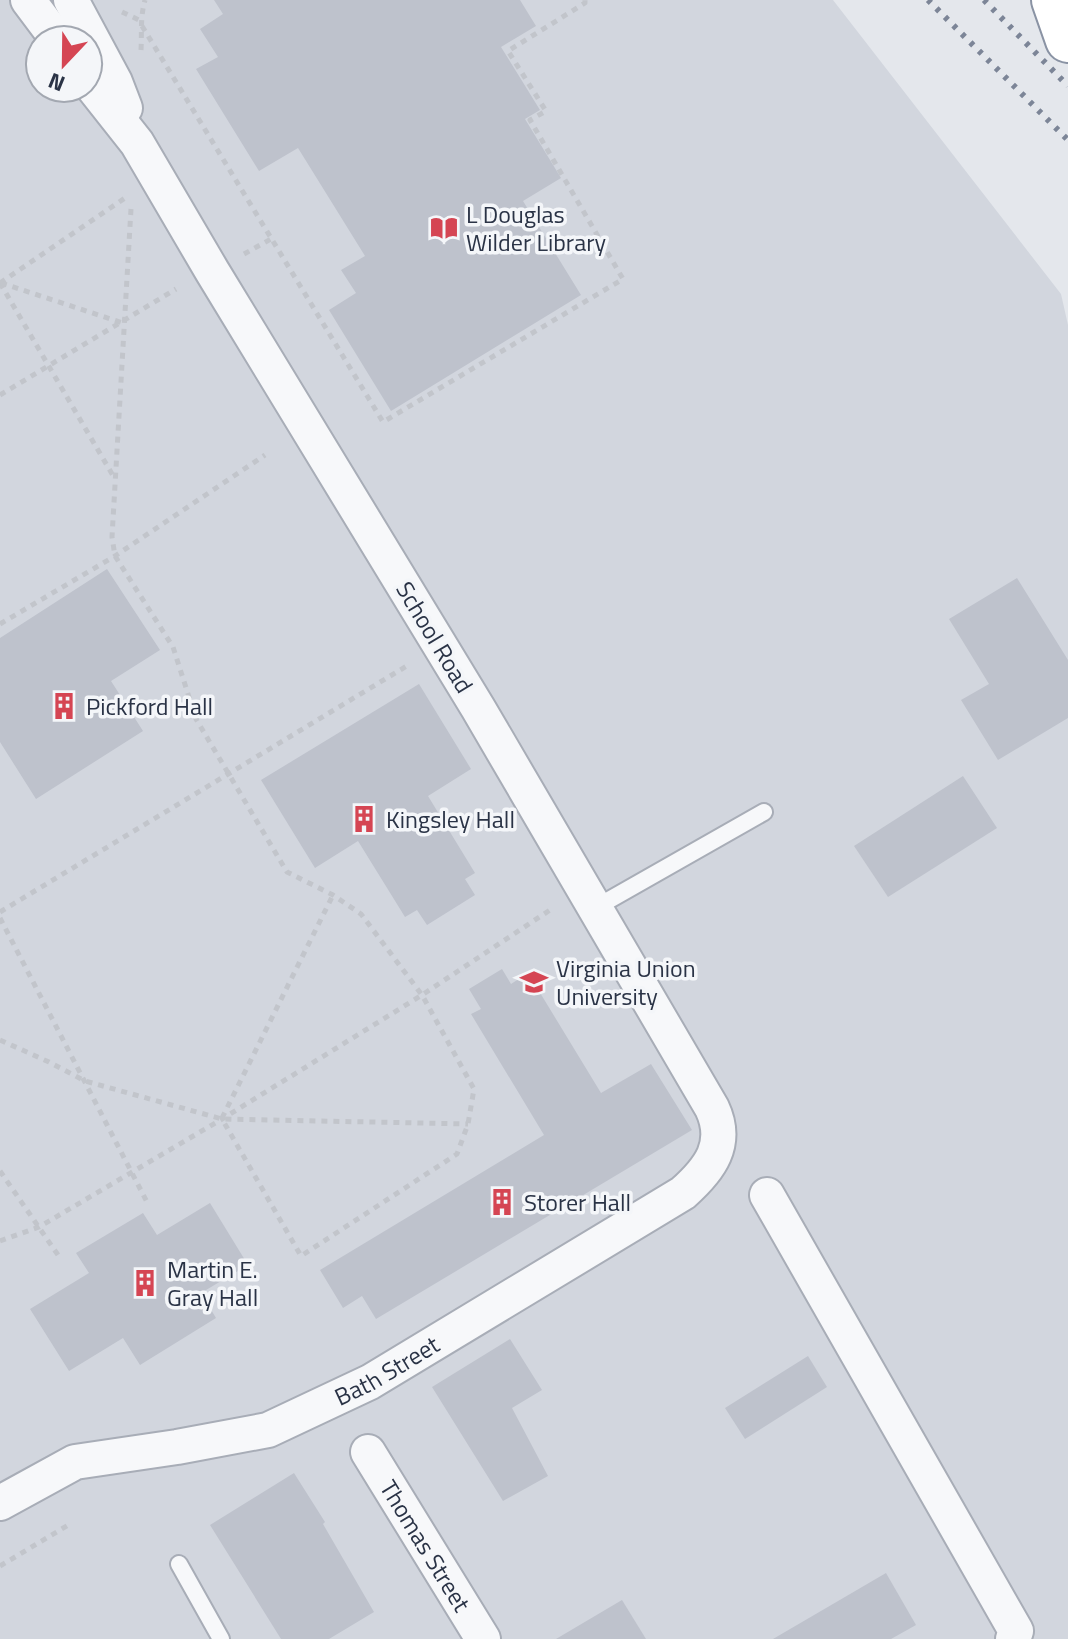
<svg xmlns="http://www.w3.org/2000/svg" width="1068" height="1639" font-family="'Titillium Web',sans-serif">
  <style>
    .built { fill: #d2d6de; fill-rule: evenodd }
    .building { fill: #bec2cc }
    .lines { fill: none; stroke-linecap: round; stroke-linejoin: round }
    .lane-casing { stroke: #a8adb7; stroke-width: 20 }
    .street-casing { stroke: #a8adb7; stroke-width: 38 }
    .highway-casing { stroke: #8a93a4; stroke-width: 48 }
    .path { stroke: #c2c5cb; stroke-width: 5; stroke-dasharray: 6 6; stroke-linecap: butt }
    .lane { stroke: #f7f8fa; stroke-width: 16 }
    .street { stroke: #f7f8fa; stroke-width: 34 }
    .highway { stroke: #fff; stroke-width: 44 }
    .rail { stroke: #7c8597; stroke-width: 6; stroke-dasharray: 4 8; stroke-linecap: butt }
    .labels { text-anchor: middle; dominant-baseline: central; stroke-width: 7; stroke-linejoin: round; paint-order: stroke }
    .poi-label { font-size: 24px; fill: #2a3346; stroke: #f4f6f9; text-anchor: start }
    .street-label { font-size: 24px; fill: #2a3346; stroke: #f4f6f9 }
  </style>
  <rect width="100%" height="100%" fill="#e4e7ec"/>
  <path class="built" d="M 0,0 L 833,0 L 1061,294 L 1068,325 L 1068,1639 L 0,1639 ZM 40,40 L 88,40 L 88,88 L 40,88 Z"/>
  <g class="building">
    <path d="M 214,0 L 520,0 L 536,26 L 501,47 L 540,110 L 525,119 L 561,178 L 523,201 L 581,295 L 391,411 L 329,310 L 356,293 L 341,270 L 365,256 L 298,148 L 259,171 L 196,69 L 218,57 L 200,29 L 223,14 Z"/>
    <path d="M 107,569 L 160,650 L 111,681 L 143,731 L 36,799 L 0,742 L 0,638 Z"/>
    <path d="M 1017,578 L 1068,660 L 1068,718 L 998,760 L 961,700 L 989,684 L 949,619 Z"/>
    <path d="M 419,684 L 471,769 L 428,796 L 475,873 L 465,879 L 475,895 L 427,925 L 417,910 L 405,917 L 358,841 L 315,868 L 261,780 Z"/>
    <path d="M 963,776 L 997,828 L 888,897 L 854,846 Z"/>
    <path d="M 502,969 L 511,984 L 528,973 L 601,1093 L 651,1064 L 692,1130 L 376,1319 L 362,1296 L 343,1308 L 320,1270 L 544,1135 L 471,1014 L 481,1009 L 469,989 Z"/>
    <path d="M 210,1203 L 248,1265 L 201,1293 L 216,1318 L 140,1365 L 123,1338 L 69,1371 L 30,1309 L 89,1273 L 76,1253 L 143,1213 L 157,1235 Z"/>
    <path d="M 510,1339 L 542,1390 L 512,1408 L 548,1476 L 503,1501 L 432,1387 Z"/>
    <path d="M 808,1356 L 827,1387 L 745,1439 L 725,1408 Z"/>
    <path d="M 294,1473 L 325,1522 L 323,1524 L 374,1612 L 329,1639 L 281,1639 L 210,1525 Z"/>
    <path d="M 886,1573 L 916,1625 L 891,1639 L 773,1639 Z"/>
    <path d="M 622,1600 L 646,1639 L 556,1639 Z"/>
  </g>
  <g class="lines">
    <g class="lane-casing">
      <g id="lane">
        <path d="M 595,908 L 764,812"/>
        <path d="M 179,1564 L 221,1639"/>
      </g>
    </g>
    <g class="street-casing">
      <g id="street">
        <path d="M 28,0 L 58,40"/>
        <path d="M 71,0 L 115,82 L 125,108"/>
        <path d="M 767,1195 L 1016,1631 L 1013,1639"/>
        <path id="s1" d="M 368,1452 L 483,1639"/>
        <path id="s2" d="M 0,1503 L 75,1462 L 177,1447 L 268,1430 L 370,1382 L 683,1193 C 710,1169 729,1144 712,1108 L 478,708 L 212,271 L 137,143 L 88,81"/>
      </g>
    </g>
    <g class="highway-casing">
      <path id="highway" d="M 1054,0 L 1068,40"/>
    </g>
    <g class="path">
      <path d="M 122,12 L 139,20"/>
      <path d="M 142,26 L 383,422 L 623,279 L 530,120 L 546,111 L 508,51 L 585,3 L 585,0"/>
      <path d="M 141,50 C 142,32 140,18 145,0"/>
      <path d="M 131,209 L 112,537 L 115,556 L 173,647 L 196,719 L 287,872 L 333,895 L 361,914 L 422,995 L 474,1089 L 468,1124 L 457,1154 L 301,1256 L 222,1119"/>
      <path d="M 244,254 L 271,239"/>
      <path d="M 0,283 L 115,479"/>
      <path d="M 0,283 L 128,196"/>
      <path d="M 1,283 L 123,323"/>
      <path d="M 0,395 L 176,289"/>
      <path d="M 0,624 L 115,556 L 265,455"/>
      <path d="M 0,912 L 410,664"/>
      <path d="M 0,918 L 148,1204"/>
      <path d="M 0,1040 L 49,1062 L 85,1081 L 222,1119 L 468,1124"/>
      <path d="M 222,1118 L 333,895"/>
      <path d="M 0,1171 L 58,1255"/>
      <path d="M 0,1241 L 39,1227 L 222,1119 L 422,995 L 553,908"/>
      <path d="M 0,1566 L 70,1524"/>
    </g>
    <use href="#lane" class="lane"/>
    <use href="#street" class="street"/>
    <use href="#highway" class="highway"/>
    <g class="rail">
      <path d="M 928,0 L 1068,140"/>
      <path d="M 984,0 L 1068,86"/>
    </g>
  </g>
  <defs>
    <g id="library-bare" transform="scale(2.16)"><path d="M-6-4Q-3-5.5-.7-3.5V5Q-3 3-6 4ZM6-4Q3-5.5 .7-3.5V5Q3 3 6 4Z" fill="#d54553" stroke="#f4f6f9" stroke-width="2.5" paint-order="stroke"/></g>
    <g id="building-bare" transform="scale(2.16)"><path d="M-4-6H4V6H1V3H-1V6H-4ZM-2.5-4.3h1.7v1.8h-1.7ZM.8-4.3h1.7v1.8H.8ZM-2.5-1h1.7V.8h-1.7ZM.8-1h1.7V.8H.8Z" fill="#d54553" stroke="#f4f6f9" stroke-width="2.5" paint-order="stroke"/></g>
    <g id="university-bare" transform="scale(2.16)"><path d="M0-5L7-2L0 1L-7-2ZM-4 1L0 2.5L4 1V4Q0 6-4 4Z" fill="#d54553" stroke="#f4f6f9" stroke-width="2.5" paint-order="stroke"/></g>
  </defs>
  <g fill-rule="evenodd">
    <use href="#library-bare" x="444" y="228"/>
    <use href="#building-bare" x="64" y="706"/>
    <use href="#building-bare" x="364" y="819"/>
    <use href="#university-bare" x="534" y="982"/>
    <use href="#building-bare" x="502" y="1202"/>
    <use href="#building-bare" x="145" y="1283"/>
  </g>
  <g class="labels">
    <g class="poi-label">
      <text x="466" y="214">L Douglas<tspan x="466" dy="28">Wilder Library</tspan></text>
      <text x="86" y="706">Pickford Hall</text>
      <text x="386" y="819">Kingsley Hall</text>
      <text x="556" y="968">Virginia Union<tspan x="556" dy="28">University</tspan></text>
      <text x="524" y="1202">Storer Hall</text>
      <text x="167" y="1269">Martin E.<tspan x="167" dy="28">Gray Hall</tspan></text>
    </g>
    <g class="street-label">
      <text transform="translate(435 637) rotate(59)">School Road</text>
      <text stroke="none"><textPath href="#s2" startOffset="414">Bath Street</textPath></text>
      <text stroke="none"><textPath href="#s1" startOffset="110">Thomas Street</textPath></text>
    </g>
  </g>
  <g transform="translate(64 64) rotate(202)"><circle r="38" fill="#f4f6f9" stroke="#a3a8b1" stroke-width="2"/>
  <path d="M0-6L14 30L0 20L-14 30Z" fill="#d54553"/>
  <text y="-12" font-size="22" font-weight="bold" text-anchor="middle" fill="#2a3346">N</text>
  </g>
</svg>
